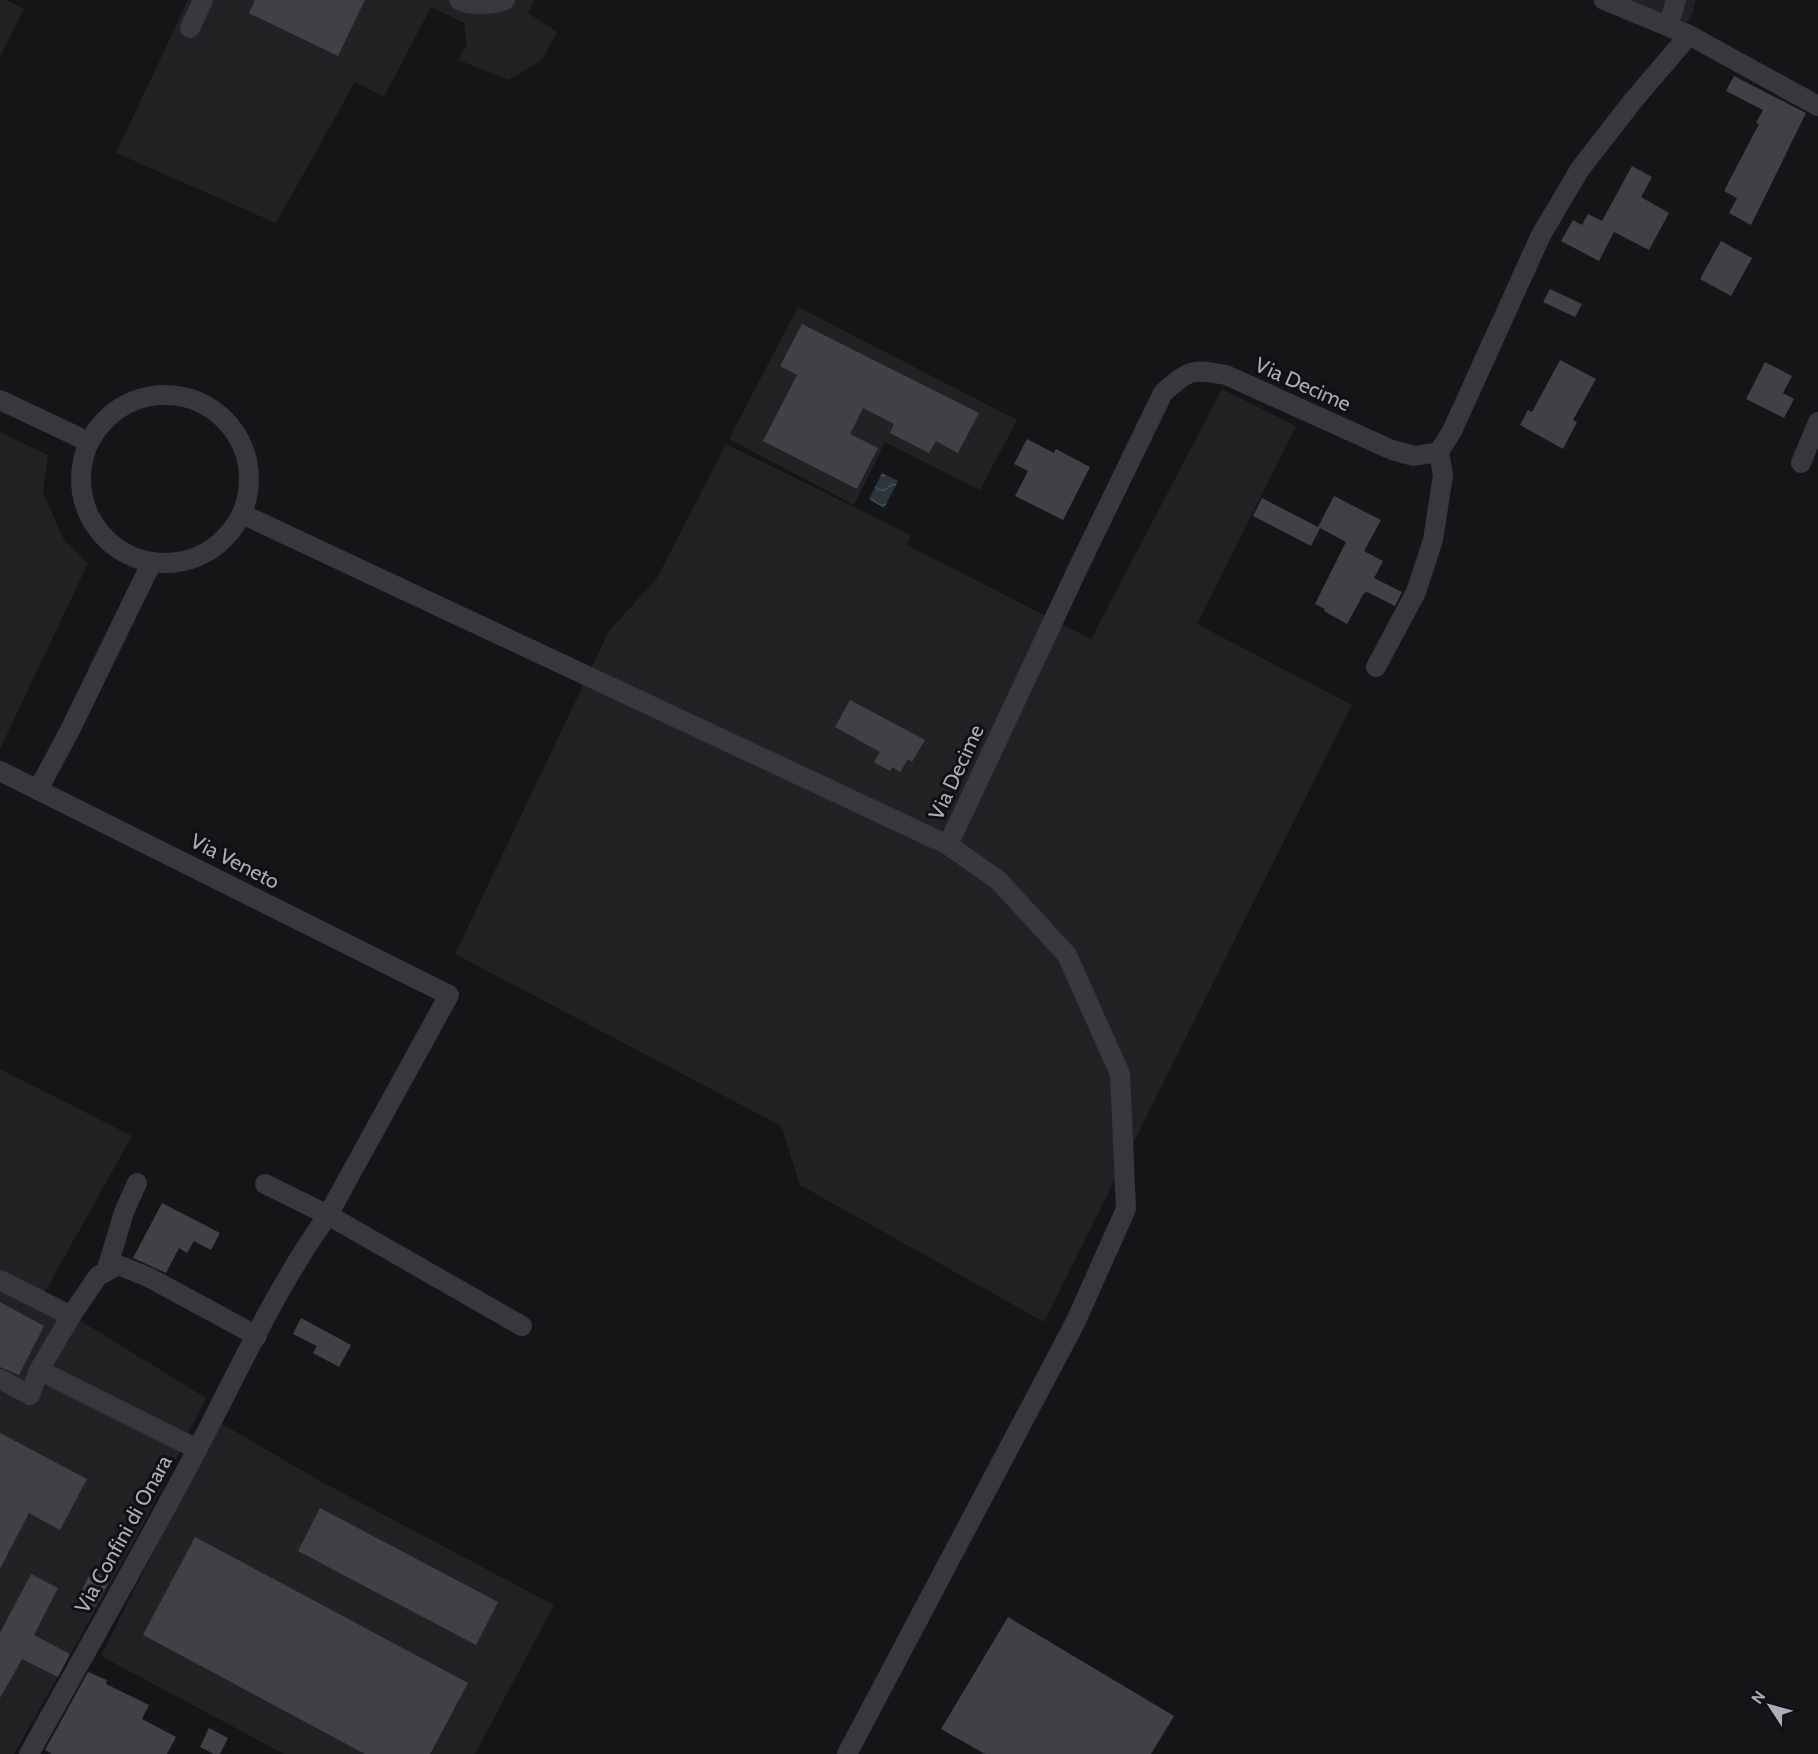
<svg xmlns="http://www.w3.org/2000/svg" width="1818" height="1754" font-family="Cabin,sans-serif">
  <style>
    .built { fill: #222225 }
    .water { fill: url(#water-waves) }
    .building { fill: #404145 }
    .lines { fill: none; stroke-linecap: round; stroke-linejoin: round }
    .minor { stroke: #37383d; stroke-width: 20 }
    .labels { text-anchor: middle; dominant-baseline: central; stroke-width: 6; stroke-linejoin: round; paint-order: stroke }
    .street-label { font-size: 21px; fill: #a8adb8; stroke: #111113 }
  </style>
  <defs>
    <pattern id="water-waves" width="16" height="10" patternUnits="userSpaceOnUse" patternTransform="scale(1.5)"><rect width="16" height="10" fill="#2c353c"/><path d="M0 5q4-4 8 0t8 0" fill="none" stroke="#485056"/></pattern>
  </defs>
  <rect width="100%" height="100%" fill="#161618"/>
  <g class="built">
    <path d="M 0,0 L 6,0 L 24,9 L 0,57 Z"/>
    <path d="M 188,0 L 534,0 L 528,13 L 557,32 L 543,59 L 509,80 L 458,60 L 467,44 L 464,23 L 431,7 L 384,97 L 355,82 L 276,223 L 116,153 Z"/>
    <path d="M 1597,0 L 1696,0 L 1691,17 L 1676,36 Z"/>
    <path d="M 798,307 L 1017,420 L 980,490 L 885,442 L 854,505 L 729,439 Z"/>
    <path d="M 1222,389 L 1296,426 L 1197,624 L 1352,705 L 1044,1322 L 800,1185 L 781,1126 L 455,954 L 609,631 L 657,578 L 726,444 L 911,535 L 907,545 L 1091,639 Z"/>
    <path d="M 0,432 L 48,455 L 43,492 L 64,540 L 88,563 L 0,749 Z"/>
    <path d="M 0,1069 L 132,1136 L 42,1297 L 206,1398 L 140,1531 L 14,1754 L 0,1754 Z"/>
    <path d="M 219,1422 L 322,1482 L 554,1605 L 475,1754 L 284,1754 L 101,1656 Z"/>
  </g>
  <path class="water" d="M 882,473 L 898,481 L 884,508 L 869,499 Z"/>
  <g class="building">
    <path d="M 255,0 L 365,0 L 338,56 L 249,13 Z"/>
    <path d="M 1734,76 L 1806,113 L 1751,225 L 1729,213 L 1737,198 L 1724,191 L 1759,124 L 1756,123 L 1763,110 L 1726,91 Z"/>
    <path d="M 1632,166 L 1652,177 L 1641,197 L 1669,213 L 1649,250 L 1614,232 L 1599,261 L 1561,241 L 1573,220 L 1582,225 L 1588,214 L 1602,221 Z"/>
    <path d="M 1721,241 L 1752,258 L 1731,296 L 1700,279 Z"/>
    <path d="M 1550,289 L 1582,304 L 1575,317 L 1543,302 Z"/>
    <path d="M 802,324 L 979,413 L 958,453 L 936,441 L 929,453 L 890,433 L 894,424 L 863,408 L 850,434 L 878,448 L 857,489 L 763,441 L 797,375 L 780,366 Z"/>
    <path d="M 1560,360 L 1596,379 L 1573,420 L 1577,422 L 1563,449 L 1520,425 L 1528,410 L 1532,412 Z"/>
    <path d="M 1765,362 L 1792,376 L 1783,393 L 1794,399 L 1784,418 L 1746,399 Z"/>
    <path d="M 1027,439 L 1054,453 L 1056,449 L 1090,467 L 1063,520 L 1015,496 L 1028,471 L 1014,464 Z"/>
    <path d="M 1334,496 L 1381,520 L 1364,551 L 1383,561 L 1374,578 L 1402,592 L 1395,606 L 1367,592 L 1364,593 L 1347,624 L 1324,611 L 1325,609 L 1315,604 L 1346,542 L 1320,528 L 1311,546 L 1253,516 L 1262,498 L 1318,527 Z"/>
    <path d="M 850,700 L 925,740 L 912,762 L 908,759 L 900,772 L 892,767 L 890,771 L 874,762 L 880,752 L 835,727 Z"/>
    <path d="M 162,1203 L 220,1233 L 211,1250 L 194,1241 L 187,1253 L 179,1248 L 166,1273 L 133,1258 Z"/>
    <path d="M 0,1302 L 44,1326 L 19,1375 L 0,1367 Z"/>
    <path d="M 301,1318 L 351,1345 L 339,1367 L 313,1353 L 317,1346 L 293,1334 Z"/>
    <path d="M 0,1433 L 87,1479 L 60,1530 L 29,1513 L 0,1569 Z"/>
    <path d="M 320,1508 L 498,1602 L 476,1645 L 298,1551 Z"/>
    <path d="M 195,1537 L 468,1683 L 430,1754 L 365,1754 L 143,1635 Z"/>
    <path d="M 92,1571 L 110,1580 L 95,1607 L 77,1598 Z"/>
    <path d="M 31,1574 L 58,1588 L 34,1635 L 70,1654 L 58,1677 L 22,1659 L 0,1698 L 0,1633 Z"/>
    <path d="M 1008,1617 L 1174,1716 L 1151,1754 L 985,1754 L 941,1729 Z"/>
    <path d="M 88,1672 L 107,1680 L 106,1684 L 149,1705 L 142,1719 L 176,1737 L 167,1754 L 52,1754 L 45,1750 Z"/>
    <path d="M 209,1728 L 228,1738 L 220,1754 L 214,1754 L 200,1747 Z"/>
  </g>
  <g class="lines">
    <g class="minor">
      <path d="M 459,0 C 471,6 493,5 505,0"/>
      <path d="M 1604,0 L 1689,35 L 1818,106"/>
      <path d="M 1668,26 L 1676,0"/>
      <path d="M 190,28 L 203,0"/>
      <circle cx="165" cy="479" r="84"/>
      <path d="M 0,400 L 89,442"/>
      <path d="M 1801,463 L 1818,422"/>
      <path d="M 242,514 L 948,845 L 998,880 L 1067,955 L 1120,1074 L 1126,1209 L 1075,1323 L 847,1754"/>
      <path d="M 1376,667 L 1416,592 L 1433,540 L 1443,475 L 1439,452"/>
      <path d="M 0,771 L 449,995 L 328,1215 C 278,1284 239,1370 199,1446 C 144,1550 86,1651 29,1754"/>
      <path d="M 38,790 L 70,730 L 151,564"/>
      <path d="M 948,845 L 1079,566 L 1163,393 C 1189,370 1191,368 1226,375 L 1392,450 L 1414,456 L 1439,452 L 1452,431 L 1541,235 L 1580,169 L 1632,102 L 1689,35"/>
      <path d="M 265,1184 L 328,1215 L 522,1326"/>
      <path d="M 106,1272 L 124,1212 L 137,1183"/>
      <path d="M 0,1280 L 71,1316 L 39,1370 L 30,1395 L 0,1379"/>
      <path d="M 71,1316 L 98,1276 L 118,1265 L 148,1277 L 257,1336"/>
      <path d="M 39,1370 L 197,1449"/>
    </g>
  </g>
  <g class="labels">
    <g class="street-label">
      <text transform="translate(1303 384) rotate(24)">Via Decime</text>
      <text transform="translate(956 772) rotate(-65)">Via Decime</text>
      <text transform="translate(235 861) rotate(27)">Via Veneto</text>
      <text transform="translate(123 1534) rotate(-61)">Via Confini di Onara</text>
    </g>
  </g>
  <g transform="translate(1770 1706) rotate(306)" stroke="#111113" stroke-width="4.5" paint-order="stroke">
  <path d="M0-4.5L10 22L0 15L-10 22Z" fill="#a8adb8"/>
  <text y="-9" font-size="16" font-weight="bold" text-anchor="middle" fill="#a8adb8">N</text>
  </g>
</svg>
